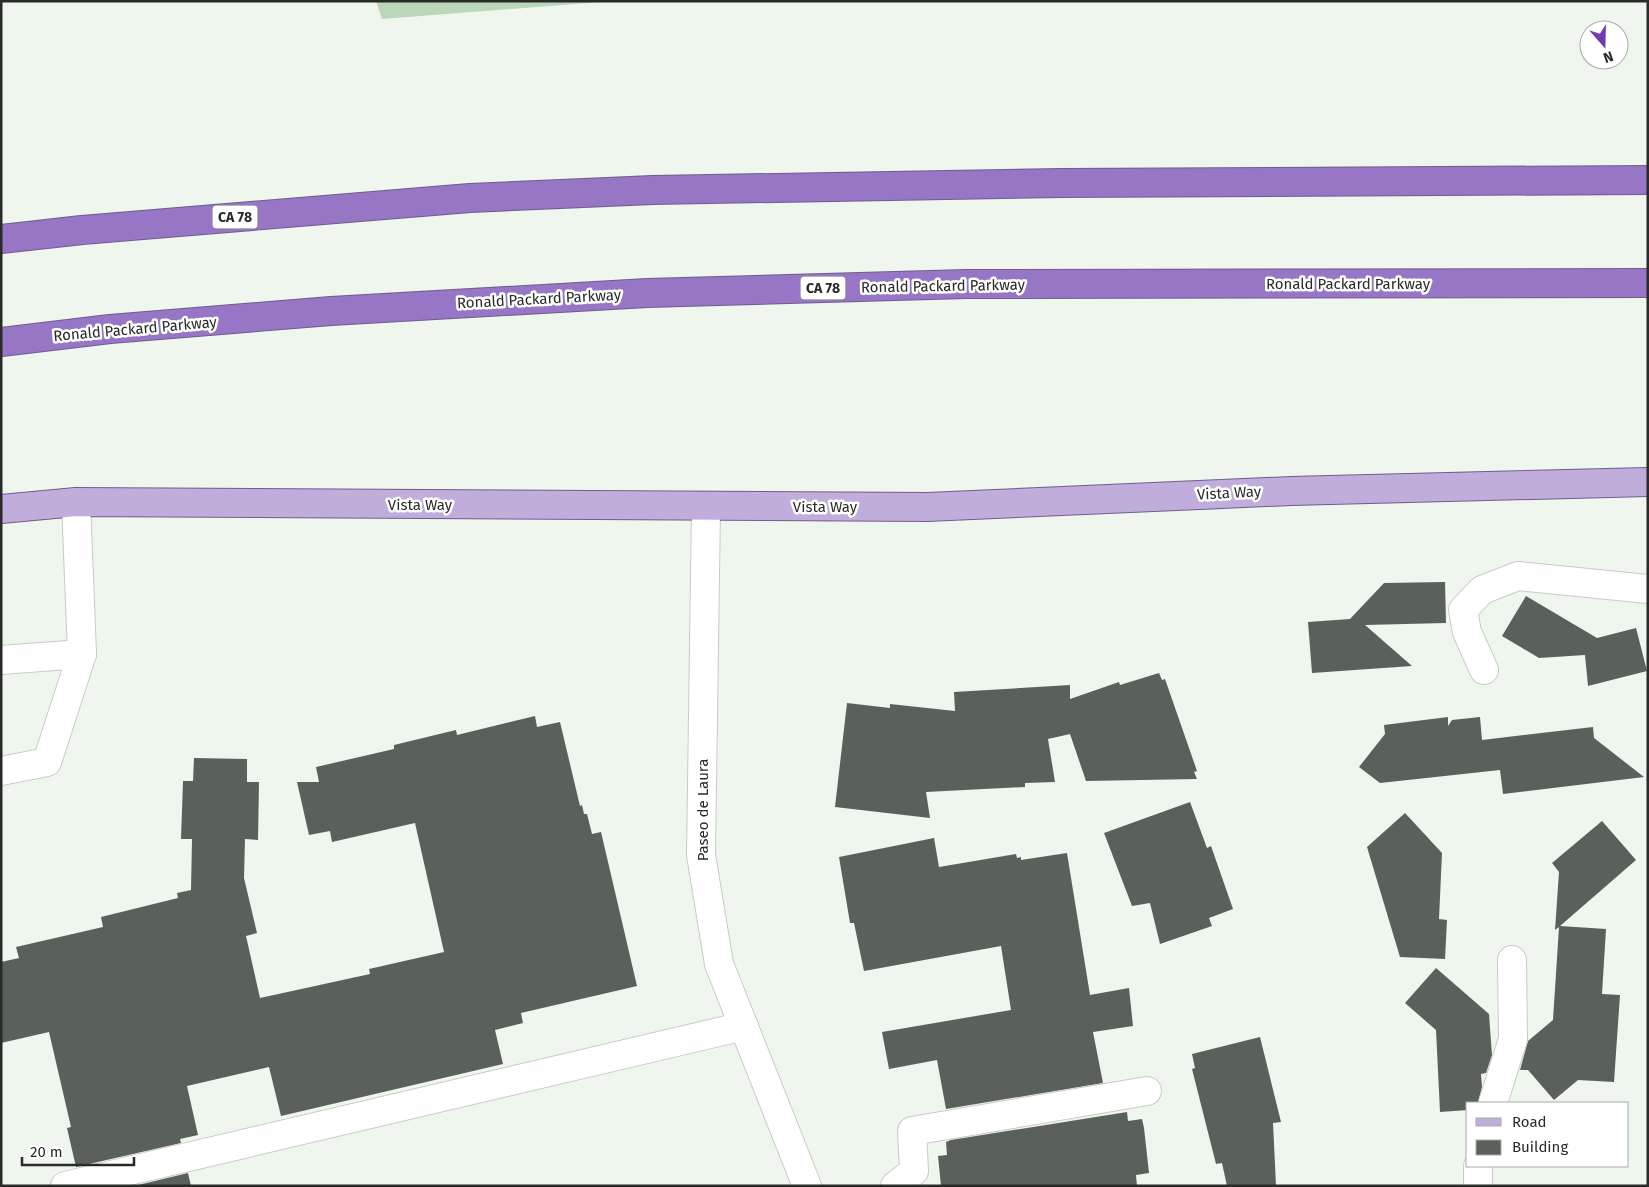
<svg xmlns="http://www.w3.org/2000/svg" width="1649" height="1187" font-family="'Fira Sans',sans-serif">
  <style>
    .green { fill: #bbd7b9 }
    .building { fill: #5a615a }
    .lines { fill: none; stroke-linecap: round; stroke-linejoin: round }
    .minor-casing { stroke: #c6cdc5; stroke-width: 30 }
    .major-casing { stroke: #705c8e; stroke-width: 30 }
    .highway-casing { stroke: #705c8e; stroke-width: 30 }
    .minor { stroke: #fff; stroke-width: 28 }
    .major { stroke: #c1addc; stroke-width: 28 }
    .highway { stroke: #9776c5; stroke-width: 28 }
    .labels { text-anchor: middle; dominant-baseline: central; stroke-width: 5; stroke-linejoin: round; paint-order: stroke }
    .shield { fill: #fff; stroke: #686b68; stroke-width: 1 }
    .shield-label { font-size: 14px; font-weight: bold; fill: #282b28 }
    .street-label { font-size: 15px; fill: #282b28; stroke: #fff }
  </style>
  <rect width="100%" height="100%" fill="#eff6ee"/>
  <path class="green" d="M 376,1 L 614,1 L 382,19 Z"/>
  <g class="building">
    <path d="M 1445,582 L 1446,623 L 1365,625 L 1412,666 L 1312,673 L 1308,622 L 1350,619 L 1384,583 Z"/>
    <path d="M 1526,596 L 1597,638 L 1636,628 L 1647,671 L 1588,686 L 1585,655 L 1539,658 L 1502,636 Z"/>
    <path d="M 1159,673 L 1162,680 L 1165,679 L 1197,771 L 1194,772 L 1197,779 L 1086,781 L 1070,734 L 1048,739 L 1055,782 L 1025,783 L 1025,787 L 926,792 L 930,818 L 835,807 L 847,703 L 890,708 L 890,704 L 955,711 L 954,692 L 1070,685 L 1070,699 L 1119,682 L 1120,685 Z"/>
    <path d="M 535,716 L 537,727 L 560,722 L 580,806 L 582,805 L 584,814 L 587,814 L 592,834 L 601,832 L 637,986 L 521,1013 L 523,1023 L 495,1030 L 503,1064 L 281,1116 L 269,1067 L 187,1086 L 198,1135 L 180,1139 L 181,1143 L 76,1167 L 67,1128 L 71,1127 L 49,1032 L 1,1043 L 1,962 L 19,958 L 16,947 L 103,927 L 101,917 L 178,898 L 177,893 L 191,890 L 192,839 L 181,839 L 183,781 L 193,781 L 194,758 L 247,759 L 247,782 L 259,782 L 258,840 L 245,839 L 244,878 L 257,933 L 246,936 L 260,998 L 370,974 L 369,969 L 444,952 L 415,823 L 332,842 L 330,831 L 309,835 L 297,782 L 319,782 L 316,767 L 394,749 L 394,745 L 456,730 L 457,735 Z"/>
    <path d="M 1448,717 L 1448,726 L 1452,720 L 1480,717 L 1482,740 L 1593,727 L 1594,738 L 1644,777 L 1503,794 L 1500,770 L 1380,783 L 1359,767 L 1385,734 L 1384,725 Z"/>
    <path d="M 1190,802 L 1207,848 L 1211,846 L 1233,909 L 1209,918 L 1212,926 L 1160,944 L 1150,903 L 1132,906 L 1104,833 Z"/>
    <path d="M 1405,813 L 1442,853 L 1439,919 L 1447,920 L 1445,959 L 1400,957 L 1367,847 Z"/>
    <path d="M 1602,821 L 1636,860 L 1560,926 L 1606,929 L 1602,994 L 1620,995 L 1614,1082 L 1578,1080 L 1554,1100 L 1528,1070 L 1520,1070 L 1528,1041 L 1553,1020 L 1559,927 L 1555,930 L 1559,872 L 1552,863 Z"/>
    <path d="M 934,838 L 939,867 L 1016,854 L 1017,858 L 1021,857 L 1021,860 L 1067,853 L 1090,995 L 1129,988 L 1133,1026 L 1093,1032 L 1103,1083 L 946,1109 L 937,1060 L 889,1069 L 882,1032 L 1011,1010 L 1001,946 L 864,971 L 854,923 L 850,923 L 839,857 Z"/>
    <path d="M 1436,968 L 1489,1014 L 1492,1055 L 1486,1073 L 1481,1074 L 1482,1087 L 1478,1103 L 1468,1103 L 1468,1110 L 1440,1112 L 1436,1030 L 1405,1003 Z"/>
    <path d="M 1260,1037 L 1281,1122 L 1273,1123 L 1276,1186 L 1227,1186 L 1222,1163 L 1216,1164 L 1192,1069 L 1195,1068 L 1192,1054 Z"/>
    <path d="M 1127,1112 L 1128,1121 L 1142,1119 L 1144,1128 L 1149,1173 L 1136,1175 L 1137,1186 L 941,1186 L 938,1156 L 947,1155 L 946,1142 L 951,1140 Z"/>
    <path d="M 188,1173 L 191,1186 L 134,1186 Z"/>
  </g>
  <g class="lines">
    <g class="minor-casing">
      <g id="minor">
        <path d="M 706,507 L 701,855 L 719,964 L 807,1186"/>
        <path d="M 1,660 L 82,654"/>
        <path d="M 1484,670 L 1467,632 L 1463,610 L 1482,590 L 1518,576 L 1648,589"/>
        <path d="M 1,771 L 47,762 L 82,654 L 76,502"/>
        <path d="M 1493,1103 L 1513,1039 L 1512,960"/>
        <path d="M 1478,1166 L 1478,1186"/>
        <path d="M 65,1186 L 744,1026"/>
        <path d="M 895,1186 L 914,1171 L 912,1131 L 1147,1091"/>
      </g>
    </g>
    <g class="major-casing">
      <path id="major" d="M 1,509 L 76,502 L 927,507 L 1291,491 L 1648,482"/>
    </g>
    <g class="highway-casing">
      <g id="highway">
        <path d="M 1,239 L 82,230 L 470,198 L 653,190 L 1061,183 L 1648,180"/>
        <path d="M 1,342 L 110,329 L 331,311 L 647,293 L 966,284 L 1648,283"/>
      </g>
    </g>
    <use href="#minor" class="minor"/>
    <use href="#major" class="major"/>
    <use href="#highway" class="highway"/>
  </g>
  <g class="labels">
    <g class="shield">
      <rect x="212.5" y="205.5" width="45" height="23" rx="4"/>
      <rect x="800.5" y="276.5" width="45" height="23" rx="4"/>
    </g>
    <g class="shield-label">
      <text x="235" y="217">CA 78</text>
      <text x="823" y="288">CA 78</text>
    </g>
    <g class="street-label">
      <text x="1348" y="284">Ronald Packard Parkway</text>
      <text transform="translate(943 286) rotate(-1)">Ronald Packard Parkway</text>
      <text transform="translate(539 299) rotate(-3)">Ronald Packard Parkway</text>
      <text transform="translate(135 329) rotate(-5)">Ronald Packard Parkway</text>
      <text transform="translate(1229 493) rotate(-3)">Vista Way</text>
      <text x="420" y="505">Vista Way</text>
      <text x="825" y="507">Vista Way</text>
      <text transform="translate(703 810) rotate(-90)">Paseo de Laura</text>
    </g>
  </g>
  <rect width="1649" height="1187" fill="none" stroke="#282b28" stroke-width="5"/>
  <rect x="1466" y="1102" width="162" height="65" fill="#ffffff" stroke="#a9aaa9"/>
  <rect x="1476" y="1118" width="25" height="8" fill="#c1addc" stroke="#a9aaa9"/>
  <text x="1512" y="1127" font-size="15" fill="#282b28">Road</text>
  <rect x="1476" y="1140" width="25" height="15" fill="#5a615a" stroke="#a9aaa9"/>
  <text x="1512" y="1152" font-size="15" fill="#282b28">Building</text>
  <g transform="translate(1604 45) rotate(160)"><circle r="24" fill="#ffffff" stroke="#a9aaa9"/>
  <path d="M0-4L9 19L0 12L-9 19Z" fill="#743bb1"/>
  <text y="-8" font-size="14" font-weight="bold" text-anchor="middle" fill="#282b28">N</text>
  </g>
  <path d="M22 1157v8h112v-8" fill="none" stroke="#282b28" stroke-width="2.5"/>
  <text x="30" y="1157" font-size="15" fill="#282b28" stroke="#ffffff" stroke-width="4" paint-order="stroke">20 m</text>
</svg>
